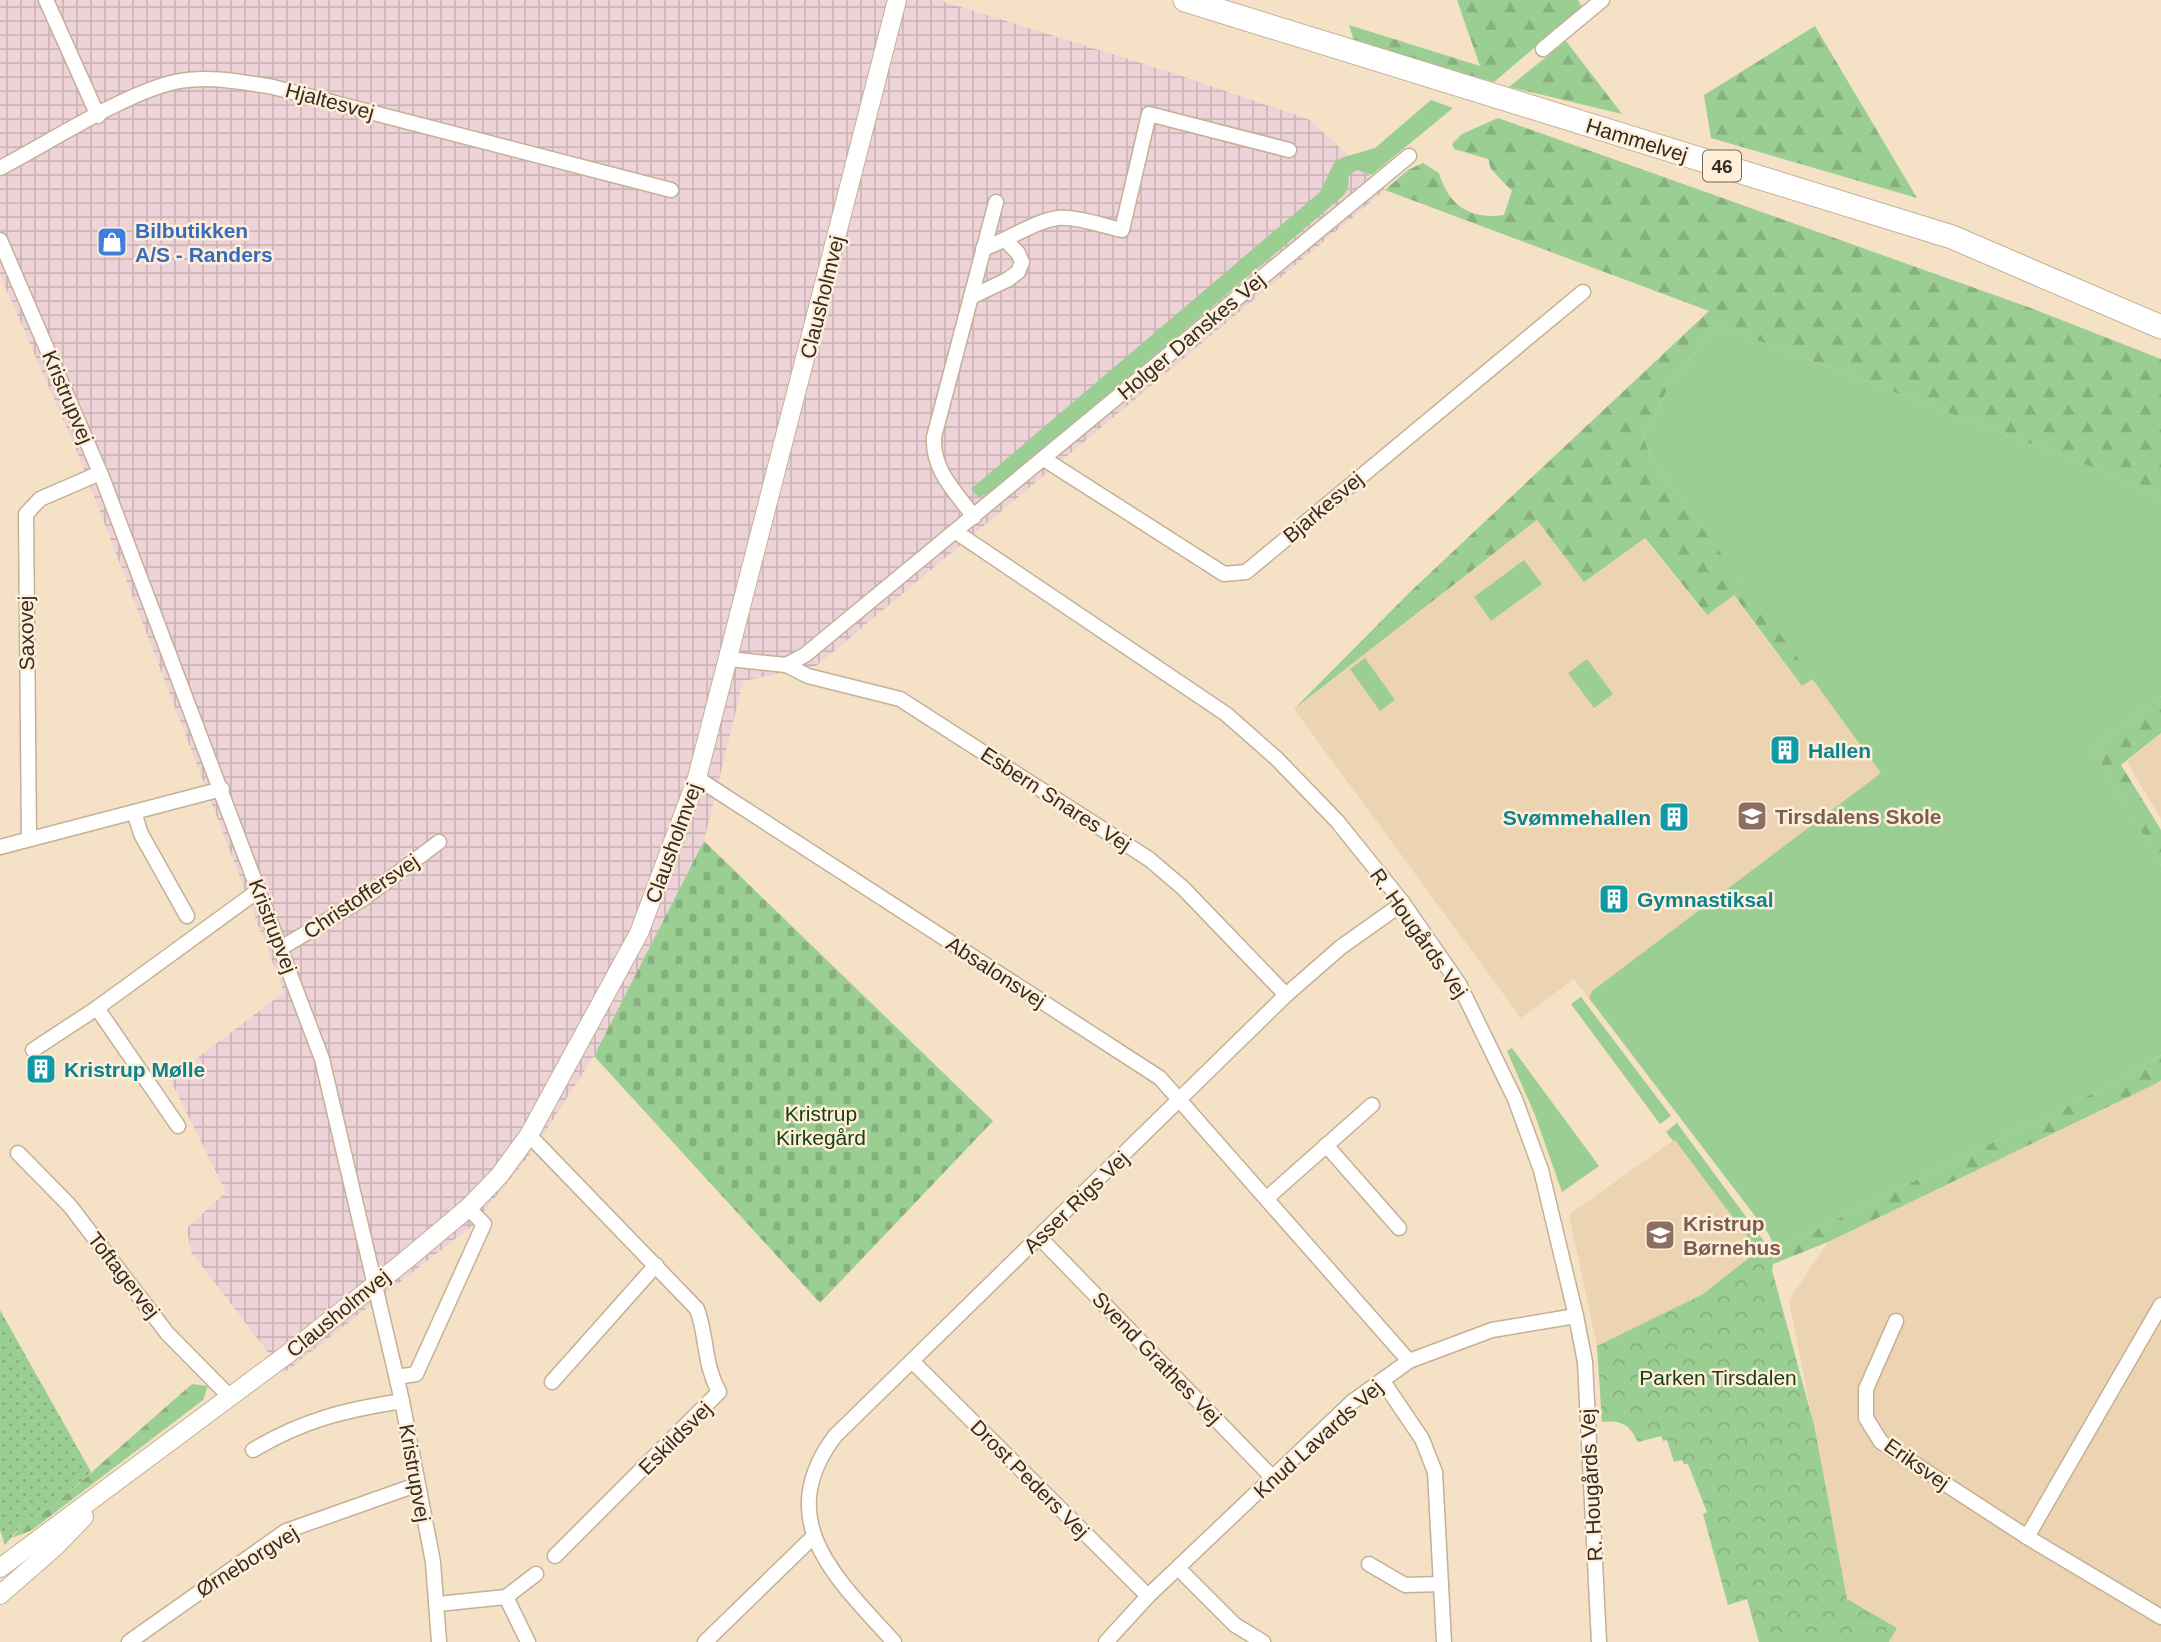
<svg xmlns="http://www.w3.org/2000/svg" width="2161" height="1642" font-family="Arial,sans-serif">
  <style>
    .built { fill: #ecd4b3 }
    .industrial { fill: url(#industrial-grid) }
    .grass { fill: #9bce93 }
    .forest { fill: url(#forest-firs) }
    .cemetery { fill: url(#cemetery-stones) }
    .park { fill: url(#park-crowns) }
    .garden { fill: url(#garden-dots) }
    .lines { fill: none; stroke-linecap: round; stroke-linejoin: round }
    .minor-casing { stroke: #c3b197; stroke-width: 17 }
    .tertiary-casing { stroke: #c3b197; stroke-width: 20 }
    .trunk-casing { stroke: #c3b197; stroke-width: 25 }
    .minor { stroke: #fff; stroke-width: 14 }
    .tertiary { stroke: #fff; stroke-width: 18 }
    .trunk { stroke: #fff; stroke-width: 23 }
    .labels { text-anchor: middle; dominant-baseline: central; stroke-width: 5; stroke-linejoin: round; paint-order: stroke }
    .shield { fill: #ffefd9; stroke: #72675a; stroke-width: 2 }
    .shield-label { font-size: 19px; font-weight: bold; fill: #352d23 }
    .street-label { font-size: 21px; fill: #352d23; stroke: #ffefd9 }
    .shop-label { font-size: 21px; font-weight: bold; fill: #366cbe; stroke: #ffefd9; text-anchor: start }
    .culture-label { font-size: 21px; font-weight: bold; fill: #0d838f; stroke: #ffefd9; text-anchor: start }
    .education-label { font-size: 21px; font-weight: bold; fill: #785e54; stroke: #ffefd9; text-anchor: start }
    .park-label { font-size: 21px; fill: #184012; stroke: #ffefd9 }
  </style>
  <defs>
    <pattern id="industrial-grid" width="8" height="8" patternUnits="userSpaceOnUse" patternTransform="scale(1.75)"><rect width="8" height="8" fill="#edd2d7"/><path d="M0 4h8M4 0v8" fill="none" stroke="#ccb5b8"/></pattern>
    <pattern id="forest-firs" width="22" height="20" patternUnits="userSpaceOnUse" patternTransform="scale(1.75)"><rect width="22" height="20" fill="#9bce93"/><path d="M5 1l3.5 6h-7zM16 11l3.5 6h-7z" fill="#86b17e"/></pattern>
    <pattern id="cemetery-stones" width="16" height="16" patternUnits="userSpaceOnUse" patternTransform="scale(1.75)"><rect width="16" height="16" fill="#9bce93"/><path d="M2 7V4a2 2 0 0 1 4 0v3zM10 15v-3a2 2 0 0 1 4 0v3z" fill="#86b17e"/></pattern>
    <pattern id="park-crowns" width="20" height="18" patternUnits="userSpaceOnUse" patternTransform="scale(1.75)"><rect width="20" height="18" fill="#9bce93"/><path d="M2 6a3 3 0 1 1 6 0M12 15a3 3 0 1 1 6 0" fill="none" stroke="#86b17e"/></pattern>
    <pattern id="garden-dots" width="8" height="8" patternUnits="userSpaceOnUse" patternTransform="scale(1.75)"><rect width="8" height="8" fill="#9bce93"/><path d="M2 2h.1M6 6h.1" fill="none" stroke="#86b17e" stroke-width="1.8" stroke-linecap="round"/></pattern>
  </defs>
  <rect width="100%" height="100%" fill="#f4e1c6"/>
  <g class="built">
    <path d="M 1717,325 L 2092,467 L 2161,499 L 2161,696 L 2092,749 L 2161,865 L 2161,1055 L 1776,1249 L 1768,1233 L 1574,979 L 1521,1018 L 1294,709 L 1538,520 L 1644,538 L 1706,615 L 1733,595 L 1801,685 L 1812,680 L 1650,457 Z"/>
    <path d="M 2161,733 L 2161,819 L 2127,762 Z"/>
    <path d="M 2161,1080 L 2161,1642 L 1889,1642 L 1897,1628 L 1847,1599 L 1789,1300 L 1828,1242 Z"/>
    <path d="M 1675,1139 L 1758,1251 L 1702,1295 L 1597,1346 L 1569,1215 Z"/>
  </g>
  <path class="industrial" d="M 0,0 L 938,0 L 1173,73 L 1310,120 L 1385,190 L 816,666 L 743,681 L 704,841 L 594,1056 L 532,1152 L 473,1225 L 284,1373 L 191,1252 L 187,1228 L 226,1192 L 170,1079 L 284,992 L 76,449 L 0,275 Z"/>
  <g class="grass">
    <path d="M 1431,100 L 1453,108 L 1374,173 L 1371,175 L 1357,170 L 1349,175 L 1348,188 L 1344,195 L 994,492 L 978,497 L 971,489 L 1320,192 L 1334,163 L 1341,158 L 1375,148 Z"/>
    <path d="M 1717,325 L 2092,467 L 2161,499 L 2161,696 L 2092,749 L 2161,865 L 2161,1055 L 2116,1082 L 1776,1249 L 1768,1233 L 1589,998 L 1592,991 L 1881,773 L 1650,457 L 1644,437 L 1669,386 Z"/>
    <path d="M 1524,560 L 1542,584 L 1491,621 L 1474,597 Z"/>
    <path d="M 1365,658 L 1395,700 L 1380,711 L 1350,669 Z"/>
    <path d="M 1587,659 L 1613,694 L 1594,708 L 1568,673 Z"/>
    <path d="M 1581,997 L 1671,1116 L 1660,1124 L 1571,1004 Z"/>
    <path d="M 1512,1048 L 1599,1166 L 1562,1192 L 1535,1115 L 1507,1051 Z"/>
    <path d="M 1677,1123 L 1766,1244 L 1759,1250 L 1768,1250 L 1764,1264 L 1597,1346 L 1702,1295 L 1758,1251 L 1675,1140 L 1673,1141 L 1666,1132 Z"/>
  </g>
  <g class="forest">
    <path d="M 1457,0 L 1578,0 L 1582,7 L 1494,82 L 1355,44 L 1349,25 L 1480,66 Z"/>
    <path d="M 1815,26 L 1917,198 L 1711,138 L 1704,95 Z"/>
    <path d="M 1566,41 L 1622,114 L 1509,87 Z"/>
    <path d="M 1498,118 L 2028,307 L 2161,359 L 2161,499 L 2092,467 L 1717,325 L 1669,386 L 1644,437 L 1650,457 L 1813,679 L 1802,686 L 1734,595 L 1707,615 L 1645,538 L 1584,582 L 1537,520 L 1294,709 L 1410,592 L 1709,311 L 1385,190 L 1408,170 L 1423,163 L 1439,173 C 1448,205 1470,220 1504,215 L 1512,191 L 1491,169 L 1488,159 L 1454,149 L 1452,144 L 1462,134 Z"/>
    <path d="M 2161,696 L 2161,733 L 2121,765 L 2161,830 L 2161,865 L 2092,749 Z"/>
    <path d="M 2161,1055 L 2161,1080 L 2157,1083 L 1828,1242 L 1773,1264 L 1776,1249 L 2116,1082 Z"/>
    <path d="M 192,1384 L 208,1386 L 203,1400 L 32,1530 L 12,1538 L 25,1521 L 52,1507 Z"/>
  </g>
  <path class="cemetery" d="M 704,841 L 993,1121 L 820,1303 L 594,1056 Z"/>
  <path class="park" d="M 1776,1249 L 1772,1270 L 1814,1425 L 1847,1599 L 1897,1628 L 1889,1642 L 1759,1642 L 1747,1599 L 1728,1605 L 1703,1514 L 1707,1512 L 1688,1464 L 1684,1464 L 1682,1460 L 1674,1462 L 1667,1440 L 1663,1441 L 1661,1436 L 1638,1442 C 1629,1424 1622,1420 1602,1422 L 1597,1346 L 1702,1295 L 1758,1251 Z"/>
  <path class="garden" d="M 0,1310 L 91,1472 L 52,1507 L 25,1521 L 5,1545 L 0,1530 Z"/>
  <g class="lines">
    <g class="minor-casing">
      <g id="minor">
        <path d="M 46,0 L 98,116"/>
        <path d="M 1543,49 L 1602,0"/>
        <path d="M 0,168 C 48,143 125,93 175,82 C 208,75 241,82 273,87 L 671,190"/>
        <path d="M 0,240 L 102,477 L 322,1059 L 402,1401 L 433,1562 L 439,1642"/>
        <path d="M 983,249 C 1007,241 1043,215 1067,218 C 1085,219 1104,226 1122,230 L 1149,114 L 1289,150"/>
        <path d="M 971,297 L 1007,280 L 1018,272 L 1022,262 L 1018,253 L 1007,242"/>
        <path d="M 1044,459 L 1224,574 L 1246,572 L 1583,292"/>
        <path d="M 974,517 C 955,491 932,470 934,437 L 996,202"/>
        <path d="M 956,532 L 1226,714 L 1276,758 L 1337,821 L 1403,903 L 1459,984 L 1515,1099 L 1541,1170 L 1576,1316 L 1585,1362 L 1599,1642"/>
        <path d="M 729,659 L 786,665 L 805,655 L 1409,156"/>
        <path d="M 786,665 L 808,676 L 900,699 L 1149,859 L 1183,888 L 1286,995"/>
        <path d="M 697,778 L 1160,1078 L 1409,1361"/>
        <path d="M 134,812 L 141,834 L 187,916"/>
        <path d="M 29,839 L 26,514 L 40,499 L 100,473"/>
        <path d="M 0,847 L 222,789"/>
        <path d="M 281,948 L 363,899 L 439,842"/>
        <path d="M 97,1008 L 178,1126"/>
        <path d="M 33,1050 L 97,1008 L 259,890"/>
        <path d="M 529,1135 L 697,1309 C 708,1340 703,1362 719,1392 L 555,1556"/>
        <path d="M 1326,1145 L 1399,1228"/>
        <path d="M 18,1153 L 70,1206 L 167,1333 L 230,1397"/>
        <path d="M 1267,1198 L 1372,1105"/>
        <path d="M 1040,1238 L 1273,1478"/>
        <path d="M 1896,1321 L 1866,1389 L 1866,1418 L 1881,1442 L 2027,1537 L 2161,1617"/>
        <path d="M 912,1361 L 1148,1596"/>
        <path d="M 397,1377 L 416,1374 L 484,1224 L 468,1208"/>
        <path d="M 1382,1380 L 1422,1439 L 1435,1472 L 1444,1642"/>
        <path d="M 552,1382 L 656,1265"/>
        <path d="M 253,1450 C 303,1420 345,1410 402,1401"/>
        <path d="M 2027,1537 L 2161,1305"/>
        <path d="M 1369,1564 L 1405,1585 L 1441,1584"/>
        <path d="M 1178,1568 L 1235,1625 L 1263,1642"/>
        <path d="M 506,1597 L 536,1574"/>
        <path d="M 438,1604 L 506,1597 L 528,1642"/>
        <path d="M 129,1642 L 286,1531 L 416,1485"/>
        <path d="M 705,1642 L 813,1537"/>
        <path d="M 894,1642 C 837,1579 771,1521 835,1436 L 1286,995 L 1341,947 L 1403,903"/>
        <path d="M 1106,1642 L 1148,1596 L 1352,1402 L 1409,1361 L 1492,1330 L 1576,1316"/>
      </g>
    </g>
    <g class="tertiary-casing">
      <g id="tertiary">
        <path d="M 0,1568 L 289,1353 L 406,1260 L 468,1208 L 499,1176 L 529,1135 L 639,933 L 697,778 L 897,0"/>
        <path d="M 0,1595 L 55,1547 L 84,1517"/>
      </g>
    </g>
    <g class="trunk-casing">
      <path id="trunk" d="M 1185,0 L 1952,237 L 2161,327"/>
    </g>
    <use href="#minor" class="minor"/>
    <use href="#tertiary" class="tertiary"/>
    <use href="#trunk" class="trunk"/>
  </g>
  <defs>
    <g id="shop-square" transform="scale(1.575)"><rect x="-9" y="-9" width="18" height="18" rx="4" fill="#3f7fe0" stroke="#ffefd9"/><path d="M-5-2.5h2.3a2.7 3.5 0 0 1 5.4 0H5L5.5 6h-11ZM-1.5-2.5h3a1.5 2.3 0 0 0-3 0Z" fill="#fff"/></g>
    <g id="building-square" transform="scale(1.575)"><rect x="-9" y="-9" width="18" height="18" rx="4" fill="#0f9aa8" stroke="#ffefd9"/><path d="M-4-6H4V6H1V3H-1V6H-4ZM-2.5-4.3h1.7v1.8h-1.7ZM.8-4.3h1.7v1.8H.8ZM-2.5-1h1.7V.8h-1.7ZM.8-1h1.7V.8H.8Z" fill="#fff"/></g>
    <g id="school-square" transform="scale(1.575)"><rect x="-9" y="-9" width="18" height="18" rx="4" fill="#8d6e63" stroke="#ffefd9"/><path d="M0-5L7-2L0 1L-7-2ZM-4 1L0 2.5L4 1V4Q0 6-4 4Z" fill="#fff"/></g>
  </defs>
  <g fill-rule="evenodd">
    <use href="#shop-square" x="112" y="242"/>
    <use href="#building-square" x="1785" y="750"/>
    <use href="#school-square" x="1752" y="816"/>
    <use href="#building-square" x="1674" y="817"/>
    <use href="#building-square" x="1614" y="899"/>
    <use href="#building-square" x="41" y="1069"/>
    <use href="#school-square" x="1660" y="1235"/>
  </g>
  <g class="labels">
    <rect class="shield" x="1703" y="150.5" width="38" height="31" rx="5"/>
    <g class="shield-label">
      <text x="1722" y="166">46</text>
    </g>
    <g class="street-label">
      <text transform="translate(330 101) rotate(15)">Hjaltesvej</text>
      <text transform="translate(1637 140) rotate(17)">Hammelvej</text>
      <text transform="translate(822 297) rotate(-76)">Clausholmvej</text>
      <text transform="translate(1191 336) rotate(-40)">Holger Danskes Vej</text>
      <text transform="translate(68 397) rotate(67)">Kristrupvej</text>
      <text transform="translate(1323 507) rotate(-40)">Bjarkesvej</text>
      <text transform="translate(26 633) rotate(-91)">Saxovej</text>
      <text transform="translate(1056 799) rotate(33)">Esbern Snares Vej</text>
      <text transform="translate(673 843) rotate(-70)">Clausholmvej</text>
      <text transform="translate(361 896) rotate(-34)">Christoffersvej</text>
      <text transform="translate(273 926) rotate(69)">Kristrupvej</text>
      <text transform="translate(1419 933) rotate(55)">R. Hougårds Vej</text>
      <text transform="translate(996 972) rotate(33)">Absalonsvej</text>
      <text transform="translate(1076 1202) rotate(-44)">Asser Rigs Vej</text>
      <text transform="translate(124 1275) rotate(52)">Toftagervej</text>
      <text transform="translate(338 1313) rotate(-39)">Clausholmvej</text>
      <text transform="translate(1157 1358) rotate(46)">Svend Grathes Vej</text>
      <text transform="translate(675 1438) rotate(-45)">Eskildsvej</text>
      <text transform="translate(1318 1439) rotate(-42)">Knud Lavards Vej</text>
      <text transform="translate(1917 1464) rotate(35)">Eriksvej</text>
      <text transform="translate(415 1473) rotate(80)">Kristrupvej</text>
      <text transform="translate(1030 1479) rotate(45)">Drost Peders Vej</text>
      <text transform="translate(1591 1485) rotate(-93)">R. Hougårds Vej</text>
      <text transform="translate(247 1561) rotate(-32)">Ørneborgvej</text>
    </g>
    <g class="shop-label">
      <text x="135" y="230">Bilbutikken<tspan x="135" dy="24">A/S - Randers</tspan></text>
    </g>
    <g class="culture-label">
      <text x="1808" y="750">Hallen</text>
      <text x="1651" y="817" text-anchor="end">Svømmehallen</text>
      <text x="1637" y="899">Gymnastiksal</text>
      <text x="64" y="1069">Kristrup Mølle</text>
    </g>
    <g class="education-label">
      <text x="1775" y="816">Tirsdalens Skole</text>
      <text x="1683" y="1223">Kristrup<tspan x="1683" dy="24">Børnehus</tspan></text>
    </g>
    <g class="park-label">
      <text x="821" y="1113">Kristrup<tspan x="821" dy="24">Kirkegård</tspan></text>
      <text x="1718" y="1377">Parken Tirsdalen</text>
    </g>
  </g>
</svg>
